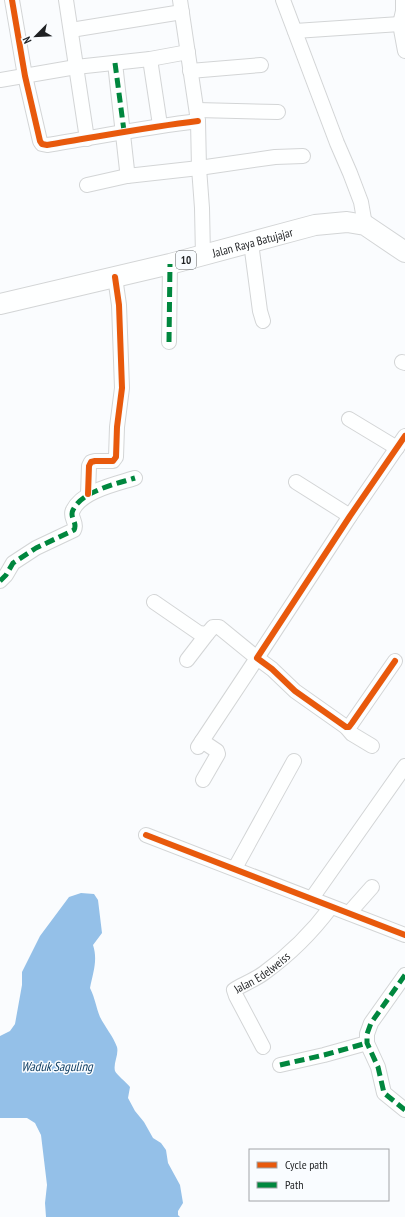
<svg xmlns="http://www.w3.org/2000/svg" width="405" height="1217" font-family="'PT Sans Narrow',sans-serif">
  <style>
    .water { fill: #94c0e8 }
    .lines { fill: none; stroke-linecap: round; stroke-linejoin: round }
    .minor-casing { stroke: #d3d5d6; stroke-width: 16 }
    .highway-casing { stroke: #d3d5d6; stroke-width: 22 }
    .minor { stroke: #feffff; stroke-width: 14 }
    .highway { stroke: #feffff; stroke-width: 20 }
    .quiet { stroke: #00873e; stroke-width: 5; stroke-dasharray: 10 5; stroke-linecap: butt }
    .cycleway-casing { stroke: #f9fcff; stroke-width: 8 }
    .cycleway { stroke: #e8590c; stroke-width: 6 }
    .labels { text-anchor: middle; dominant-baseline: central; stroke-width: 3; stroke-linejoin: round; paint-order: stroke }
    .shield { fill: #f9fcff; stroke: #606365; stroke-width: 1 }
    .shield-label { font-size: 11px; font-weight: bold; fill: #1f2123 }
    .street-label { font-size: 12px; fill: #1f2123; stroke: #f9fcff }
    .water-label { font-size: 13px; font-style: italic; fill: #0f3e63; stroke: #f9fcff }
  </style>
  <rect width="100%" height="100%" fill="#fafcfe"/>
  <path class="water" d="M 81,893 L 94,894 L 98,900 L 102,933 L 93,945 C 98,960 93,973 90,988 C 95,998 96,1007 100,1017 C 105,1027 113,1036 117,1047 C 119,1055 113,1063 115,1071 C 117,1075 126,1082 130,1087 L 128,1098 L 135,1111 L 144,1122 L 153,1138 L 161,1143 L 166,1150 L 168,1163 L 180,1185 L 183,1203 L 178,1211 L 178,1215 L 180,1217 L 46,1217 L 45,1203 L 47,1185 L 41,1135 L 35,1123 L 27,1118 L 0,1118 L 0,1036 L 10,1031 L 15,1024 L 22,985 L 22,972 L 40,936 L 69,897 Z"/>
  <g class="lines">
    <g class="minor-casing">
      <g id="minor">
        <path d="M 12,0 L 25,76 L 40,141 L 42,144 L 47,145 C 97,137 147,127 198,121"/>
        <path d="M 66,0 L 87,139"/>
        <path d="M 180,0 L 198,121 L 199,168 L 202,208 L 203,256"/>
        <path d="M 283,0 L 337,143 L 350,173 L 361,202 L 365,225"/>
        <path d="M 403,0 L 403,11 L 400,24 L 405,51"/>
        <path d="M 71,30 L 182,12"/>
        <path d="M 295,31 L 400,24"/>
        <path d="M 150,59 L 160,125"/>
        <path d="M 115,63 L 127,170 L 127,176"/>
        <path d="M 190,71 L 261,65"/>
        <path d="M 0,80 L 76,67 L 150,59 L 188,52"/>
        <path d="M 197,110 L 278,112"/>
        <path d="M 87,185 L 127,176 L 199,168 L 275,157 L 303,156"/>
        <path d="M 251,243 L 260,311 L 263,321"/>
        <path d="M 169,342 L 170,264"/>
        <path d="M 402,362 L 405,363"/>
        <path d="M 349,419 L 397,448"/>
        <path d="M 296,482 L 350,516"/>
        <path d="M 88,494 L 89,466 L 91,462 L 95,461 L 113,461 L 116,457 L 117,427 L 122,388 L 119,305 L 115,277"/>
        <path d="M 0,581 L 6,575 L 13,563 L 36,548 L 74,530 C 78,523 69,517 73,510 C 82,491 116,484 135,478"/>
        <path d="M 154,602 L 199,633 L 207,634 L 213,627 L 219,627 L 257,658 L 198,747"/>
        <path d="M 187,660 L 207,634"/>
        <path d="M 395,661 L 352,723 L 349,727 L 346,727 L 295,691 L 272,669 L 257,658 L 350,516 L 405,436"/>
        <path d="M 346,727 L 352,734 L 372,746"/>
        <path d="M 202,741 L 217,751 L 218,754 L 203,780"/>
        <path d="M 146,835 L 405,935"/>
        <path d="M 235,868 L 294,761"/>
        <path d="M 312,898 L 405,766"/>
        <path d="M 349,913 L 372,887"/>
        <path d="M 405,975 L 371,1023 L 367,1034 L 367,1043 L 378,1067 L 384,1093 L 405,1110"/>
        <path id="s1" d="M 263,1047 L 236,996 L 234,990 L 237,988 C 246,983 256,979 264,973 C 289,955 313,931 331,907"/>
        <path d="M 280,1065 L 324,1055 L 367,1043"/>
      </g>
    </g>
    <g class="highway-casing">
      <g id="highway">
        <path id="s2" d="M 0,304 L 170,264 L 315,225 L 347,222 L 365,225 L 405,252"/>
      </g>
    </g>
    <use href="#minor" class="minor"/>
    <use href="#highway" class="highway"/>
    <g class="quiet">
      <path d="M 115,63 L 124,131"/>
      <path d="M 169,342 L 170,264"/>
      <path d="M 0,581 L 6,575 L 13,563 L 36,548 L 74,530 C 78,523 69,517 73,510 C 82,491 116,484 135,478"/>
      <path d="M 405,975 L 371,1023 L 367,1034 L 367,1043 L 378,1067 L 384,1093 L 405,1110"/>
      <path d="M 280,1065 L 324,1055 L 367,1043"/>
    </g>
    <g class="cycleway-casing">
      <g id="cycleway">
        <path d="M 12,0 L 25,76 L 40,141 L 42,144 L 47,145 C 97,137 147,127 198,121"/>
        <path d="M 88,494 L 89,466 L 91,462 L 95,461 L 113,461 L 116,457 L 117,427 L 122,388 L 119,305 L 115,277"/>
        <path d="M 395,661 L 352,723 L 349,727 L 346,727 L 295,691 L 272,669 L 257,658 L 350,516 L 405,436"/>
        <path d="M 146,835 L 405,935"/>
      </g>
    </g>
    <use href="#cycleway" class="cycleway"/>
  </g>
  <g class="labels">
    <rect class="shield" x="176" y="251" width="20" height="18" rx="3"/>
    <g class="shield-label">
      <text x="186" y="260">10</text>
    </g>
    <g class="street-label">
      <text stroke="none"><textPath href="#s2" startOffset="260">Jalan Raya Batujajar</textPath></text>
      <text stroke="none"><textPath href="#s1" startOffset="97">Jalan Edelweiss</textPath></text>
    </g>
    <g class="water-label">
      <text x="57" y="1066">Waduk Saguling</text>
    </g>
  </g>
  <rect x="249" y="1149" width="140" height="52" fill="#f9fcff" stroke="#a2a4a7"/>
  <rect x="257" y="1162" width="20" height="6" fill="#e8590c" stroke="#a2a4a7"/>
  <text x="285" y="1169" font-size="12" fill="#1f2123">Cycle path</text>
  <rect x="257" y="1182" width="20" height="6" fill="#00873e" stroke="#a2a4a7"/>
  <text x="285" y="1189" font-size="12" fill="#1f2123">Path</text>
  <g transform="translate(36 36) rotate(246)" stroke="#f9fcff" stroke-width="3" paint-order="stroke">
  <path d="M0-3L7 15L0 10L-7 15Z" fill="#1f2123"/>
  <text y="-6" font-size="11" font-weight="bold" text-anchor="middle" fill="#1f2123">N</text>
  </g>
</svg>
